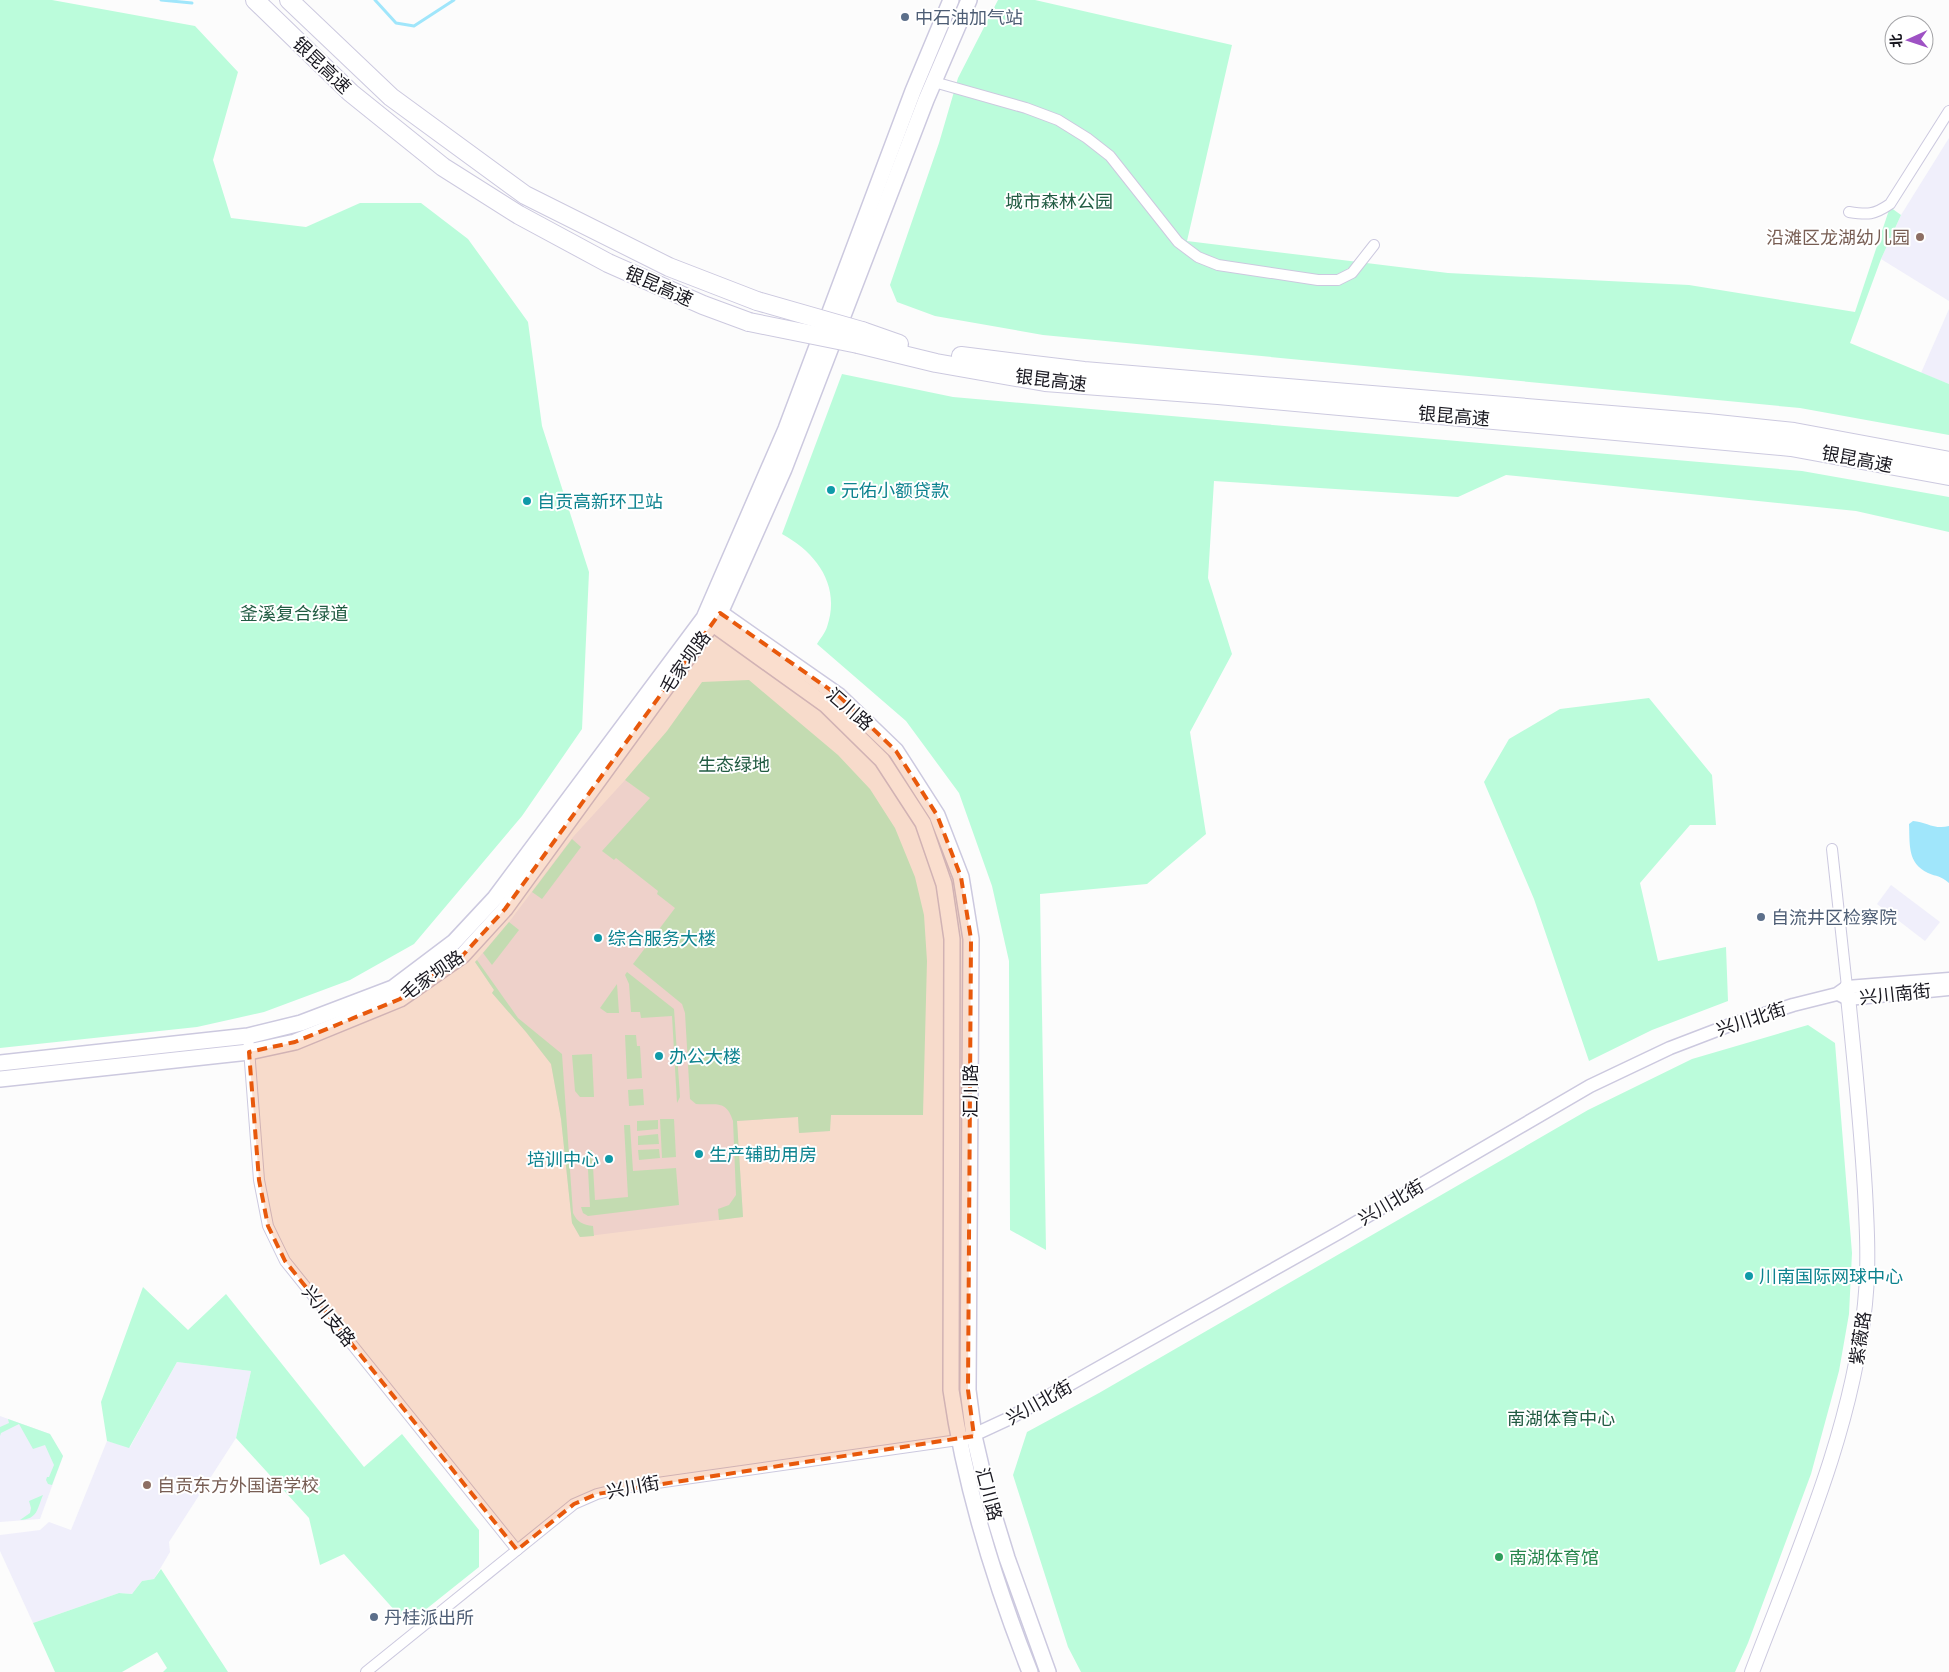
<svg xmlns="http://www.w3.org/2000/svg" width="1949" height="1672" font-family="Mulish,'Noto Sans SC',sans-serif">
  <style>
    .built { fill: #f0effb }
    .green { fill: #bbfcdb }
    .water { fill: #a0e6fb }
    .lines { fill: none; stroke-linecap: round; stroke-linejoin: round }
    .stream { stroke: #a0e6fb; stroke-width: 3 }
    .minor-casing { stroke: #ccc9df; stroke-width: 12 }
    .tertiary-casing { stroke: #ccc9df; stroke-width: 15 }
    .secondary-casing { stroke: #ccc9df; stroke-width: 16 }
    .primary-casing { stroke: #ccc9df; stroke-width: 18 }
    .motorway-casing { stroke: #ccc9df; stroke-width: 20 }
    .minor { stroke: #fff; stroke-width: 10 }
    .tertiary { stroke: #fff; stroke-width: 12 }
    .secondary { stroke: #fff; stroke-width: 14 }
    .primary { stroke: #fff; stroke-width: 15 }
    .motorway { stroke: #fff; stroke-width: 18 }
    .motorway-bridge-casing { stroke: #ccc9df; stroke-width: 20; stroke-linecap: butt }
    .motorway-bridge { stroke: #fff; stroke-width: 18 }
    .marked { fill: #e8590c; fill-opacity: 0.2; stroke: #e8590c; stroke-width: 4; stroke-dasharray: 10 6; stroke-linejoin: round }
    .service-dot { fill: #5c6f8a; stroke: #fff; stroke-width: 2 }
    .education-dot { fill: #8d6e63; stroke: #fff; stroke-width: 2 }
    .culture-dot { fill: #0f9aa8; stroke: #fff; stroke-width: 2 }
    .leisure-dot { fill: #2e9e5b; stroke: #fff; stroke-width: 2 }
    .labels { text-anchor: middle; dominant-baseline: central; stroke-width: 4; stroke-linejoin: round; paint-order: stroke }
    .service-label { font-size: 18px; fill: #4e5e75; stroke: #fff; text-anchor: start }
    .street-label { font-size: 18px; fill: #191820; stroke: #fff }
    .park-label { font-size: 18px; fill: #225c43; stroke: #fff }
    .education-label { font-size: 18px; fill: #785e54; stroke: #fff; text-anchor: end }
    .culture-label { font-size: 18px; fill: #0d838f; stroke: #fff; text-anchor: start }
    .leisure-label { font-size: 18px; fill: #27864d; stroke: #fff; text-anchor: start }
  </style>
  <rect width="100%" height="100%" fill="#fcfcfc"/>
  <g class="built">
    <path d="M 1949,138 L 1949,301 L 1881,259 L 1901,215 Z"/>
    <path d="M 1949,309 L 1949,384 L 1921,373 Z"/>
    <path d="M 625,780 L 651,798 L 830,1131 L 799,1133 L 798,1117 L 737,1121 L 743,1217 L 580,1237 L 572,1223 L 561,1119 L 551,1064 L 526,1032 L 492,993 L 494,990 L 475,962 L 509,922 L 573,837 Z"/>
    <path d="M 1891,885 L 1940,922 L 1925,941 L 1877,904 Z"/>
    <path d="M 177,1362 L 251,1371 L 236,1438 L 169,1542 L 170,1552 L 154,1579 L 142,1581 L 132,1594 L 119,1593 L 33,1623 L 0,1551 L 0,1535 L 40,1530 L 49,1522 L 71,1530 L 107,1441 L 130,1447 Z"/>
    <path d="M 0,1416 L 50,1434 L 63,1456 L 40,1519 L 0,1522 Z"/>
  </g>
  <g class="green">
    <path d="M 0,0 L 52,0 L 195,26 L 238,72 L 213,160 L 231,218 L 306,227 L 360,203 L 421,203 L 468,239 L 528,322 L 542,426 L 589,572 L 582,729 L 522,816 L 414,944 L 350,980 L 264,1012 L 197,1027 L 0,1048 Z"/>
    <path d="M 998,0 L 1035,0 L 1232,45 L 1187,241 L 1448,273 L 1689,285 L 1855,312 L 1890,207 L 1901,215 L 1881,259 L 1850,343 L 1949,384 L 1949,435 L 1800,408 L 1043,335 L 935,316 L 897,302 L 890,285 L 939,143 L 958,78 Z"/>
    <path d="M 842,374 L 953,397 L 1802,471 L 1949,497 L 1949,532 L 1856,511 L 1506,475 L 1458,497 L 1214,481 L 1208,578 L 1232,654 L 1190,732 L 1206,834 L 1147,884 L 1040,894 L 1046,1250 L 1010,1230 L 1009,961 L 992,886 L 959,793 L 906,721 L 817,644 C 820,639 825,633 827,627 C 841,586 817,553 782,534 Z"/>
    <path d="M 749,680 L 838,755 L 870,789 L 895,828 L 915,877 L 924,915 L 927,961 L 923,1115 L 831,1115 L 830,1131 L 799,1133 L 798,1117 L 737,1121 L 743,1217 L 719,1220 L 718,1209 L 729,1205 L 736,1195 L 733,1121 C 726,1098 714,1106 696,1104 L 690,1099 L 685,1013 L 682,1004 L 633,964 L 675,908 L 657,894 L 658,891 L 616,858 L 614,860 L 602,851 L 650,798 L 625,780 L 667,731 L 702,682 Z"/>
    <path d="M 1649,698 L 1712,775 L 1716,825 L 1690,825 L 1640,883 L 1658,961 L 1726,947 L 1728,1001 L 1652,1030 L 1589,1061 L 1534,899 L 1484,782 L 1509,739 L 1560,709 Z"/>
    <path d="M 572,839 L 581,847 L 542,899 L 532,892 Z"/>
    <path d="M 509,922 L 519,930 L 492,965 L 483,953 Z"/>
    <path d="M 477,960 L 518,1018 L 562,1054 L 573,1213 C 577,1222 583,1225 593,1226 L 594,1236 L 580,1237 L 572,1223 L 561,1119 L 551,1064 L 526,1032 L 492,993 L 494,990 L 475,962 Z"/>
    <path d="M 627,972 L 674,1009 L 680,1097 L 677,1103 L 672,1016 L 641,1018 L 640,1012 L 631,1012 L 629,984 L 625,975 Z"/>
    <path d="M 617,984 L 619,1013 L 607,1013 L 600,1008 Z"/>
    <path d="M 1808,1025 L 1835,1043 L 1852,1253 L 1849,1314 L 1839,1371 L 1811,1474 L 1748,1643 L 1735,1672 L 1081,1672 L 1068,1647 L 1013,1475 L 1027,1432 L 1099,1393 L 1588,1110 L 1692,1059 Z"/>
    <path d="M 625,1035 L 636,1035 L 637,1046 L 640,1046 L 642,1078 L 627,1079 Z"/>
    <path d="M 592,1054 L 594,1097 L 580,1097 L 575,1091 L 572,1055 Z"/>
    <path d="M 643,1089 L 644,1105 L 629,1106 L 628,1090 Z"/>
    <path d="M 674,1119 L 676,1157 L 662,1158 L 660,1119 Z"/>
    <path d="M 658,1120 L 658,1129 L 637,1131 L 637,1121 Z"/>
    <path d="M 624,1125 L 630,1125 L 633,1171 L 676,1168 L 679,1205 L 588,1216 L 583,1213 L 581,1207 L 590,1207 L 587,1151 L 592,1150 L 595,1200 L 628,1197 Z"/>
    <path d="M 658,1134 L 659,1144 L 638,1145 L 638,1136 Z"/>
    <path d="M 659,1149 L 660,1158 L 639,1160 L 638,1150 Z"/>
    <path d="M 143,1287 L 188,1330 L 226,1294 L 364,1467 L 402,1434 L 479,1530 L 479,1567 L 405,1626 L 397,1613 L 344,1554 L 320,1565 L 309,1518 L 236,1438 L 251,1371 L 177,1362 L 129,1448 L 107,1441 L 101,1402 Z"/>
    <path d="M 8,1419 L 50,1434 L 63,1456 L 52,1485 L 48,1484 L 46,1480 L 47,1477 L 49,1477 L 54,1465 L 45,1445 L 33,1449 L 19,1424 L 1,1433 L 0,1436 L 0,1427 L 9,1423 Z"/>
    <path d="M 43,1495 C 37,1509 38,1519 20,1520 L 30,1513 L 31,1508 L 29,1501 Z"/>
    <path d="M 161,1569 L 228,1672 L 163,1672 L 167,1668 L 157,1652 L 122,1672 L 55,1672 L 33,1623 L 119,1593 L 132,1594 L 142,1581 L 154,1579 Z"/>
  </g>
  <path class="water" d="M 1913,821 C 1926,822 1935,830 1949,826 L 1949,883 C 1940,875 1937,877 1928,873 C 1907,863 1910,844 1909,824 Z"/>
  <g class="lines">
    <g class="stream">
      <path d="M 161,0 L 192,3"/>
      <path d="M 375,0 L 396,23 L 414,26 L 454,0"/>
    </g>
    <g class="minor-casing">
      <g id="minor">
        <path d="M 934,82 L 1026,108 L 1058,120 L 1087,138 L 1110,156 L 1178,242 L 1198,257 L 1218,265 L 1318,280 L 1338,280 L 1352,273 L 1374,245"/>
        <path d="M 1849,212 C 1868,215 1874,215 1890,204 L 1949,111"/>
        <path d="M 1832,849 L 1847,987"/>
        <path d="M 248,1036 L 259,1180 L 268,1226 L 285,1261 L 517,1550"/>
        <path d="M 366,1672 L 574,1504 L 597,1494 L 622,1488 L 958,1440"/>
      </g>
    </g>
    <g class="tertiary-casing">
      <g id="tertiary">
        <path d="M 1840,995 L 1848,999 L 1949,989"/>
        <path d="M 967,1438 L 1008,1419 L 1340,1232 L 1590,1086 L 1670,1048 L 1730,1025 L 1793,1005 L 1837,994 L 1847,987 L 1949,979"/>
      </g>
    </g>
    <g class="secondary-casing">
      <path id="secondary" d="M 1752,1672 C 1797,1553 1852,1432 1865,1304 C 1869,1266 1867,1228 1865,1191 C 1861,1122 1854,1055 1847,987"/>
    </g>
    <g class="primary-casing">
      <g id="primary">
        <path d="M 713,608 L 839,696 L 896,751 L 937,815 L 961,877 L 971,939 L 968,1390 L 974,1436 L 988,1496 L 1007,1558 L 1048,1672"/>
        <path d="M 706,619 L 826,705 L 882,760 L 923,823 L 944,884 L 952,939 L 951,1390 C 965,1488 994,1581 1030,1672"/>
        <path d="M 0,1063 L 248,1036 L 301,1023 L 393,988 L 454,942 L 495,898 L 704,618 L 786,429 L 913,91 L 951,0"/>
        <path d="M 0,1079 L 249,1052 L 295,1042 L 400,999 L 463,955 L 505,909 L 720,613 L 784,469 L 926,100 L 969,0"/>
      </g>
    </g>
    <g class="motorway-casing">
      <g id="motorway">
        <path d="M 255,0 L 351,93 L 443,167 L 519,215 L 608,263 L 703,305 L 749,322"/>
        <path d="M 289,0 L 391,97 L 525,195 L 669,267 L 757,301"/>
        <path d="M 862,331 L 899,344"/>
        <path d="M 858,344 L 936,363 L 1045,382 L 1218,395 L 1791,447 L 1949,476"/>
        <path d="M 961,356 L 1084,371 L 1708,423 L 1794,432 L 1949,461"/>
      </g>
    </g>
    <use href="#minor" class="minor"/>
    <use href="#tertiary" class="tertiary"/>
    <use href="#secondary" class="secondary"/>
    <use href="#primary" class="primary"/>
    <use href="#motorway" class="motorway"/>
    <g class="motorway-bridge-casing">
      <g id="motorway-bridge">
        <path d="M 757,301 L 862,331"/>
        <path d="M 749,322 L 858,344"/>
      </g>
    </g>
    <use href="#motorway-bridge" class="motorway-bridge"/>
  </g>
  <path class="marked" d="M 720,613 L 839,696 L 896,751 L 937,815 L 961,877 L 971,939 L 968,1390 L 974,1436 L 597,1494 L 574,1504 L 517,1550 L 285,1261 L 268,1226 L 259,1180 L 249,1052 L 295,1042 L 400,999 L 463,955 L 505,909 Z"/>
  <g class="service-dot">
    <circle cx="905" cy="17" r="5"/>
    <circle cx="1761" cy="917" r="5"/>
    <circle cx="374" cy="1617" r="5"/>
  </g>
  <g class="education-dot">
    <circle cx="1920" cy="237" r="5"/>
    <circle cx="147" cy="1485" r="5"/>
  </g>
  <g class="culture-dot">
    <circle cx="831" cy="490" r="5"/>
    <circle cx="527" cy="501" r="5"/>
    <circle cx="598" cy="938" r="5"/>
    <circle cx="659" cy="1056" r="5"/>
    <circle cx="699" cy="1154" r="5"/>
    <circle cx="609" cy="1159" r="5"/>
    <circle cx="1749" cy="1276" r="5"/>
  </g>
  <circle class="leisure-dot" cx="1499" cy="1557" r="5"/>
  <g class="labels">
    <g class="service-label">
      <text x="915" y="17">中石油加气站</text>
      <text x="1771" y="917">自流井区检察院</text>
      <text x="384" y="1617">丹桂派出所</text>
    </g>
    <g class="street-label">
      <text transform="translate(322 65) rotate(44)">银昆高速</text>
      <text transform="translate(659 286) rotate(24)">银昆高速</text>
      <text transform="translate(1051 380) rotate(7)">银昆高速</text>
      <text transform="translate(1454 416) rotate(5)">银昆高速</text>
      <text transform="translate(1857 459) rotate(11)">银昆高速</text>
      <text transform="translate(685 662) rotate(-54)">毛家坝路</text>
      <text transform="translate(850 709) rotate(41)">汇川路</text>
      <text transform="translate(432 975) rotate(-35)">毛家坝路</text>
      <text transform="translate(1895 994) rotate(-6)">兴川南街</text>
      <text transform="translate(1751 1019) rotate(-18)">兴川北街</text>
      <text transform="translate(970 1091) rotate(-90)">汇川路</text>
      <text transform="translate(1391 1202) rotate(-30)">兴川北街</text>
      <text transform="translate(329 1316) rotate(51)">兴川支路</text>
      <text transform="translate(1860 1338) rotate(-81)">紫薇路</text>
      <text transform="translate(1039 1402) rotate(-29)">兴川北街</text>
      <text transform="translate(633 1487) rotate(-11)">兴川街</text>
      <text transform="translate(989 1494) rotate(75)">汇川路</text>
    </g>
    <g class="park-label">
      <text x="1059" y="201">城市森林公园</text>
      <text x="294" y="613">釜溪复合绿道</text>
      <text x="734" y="764">生态绿地</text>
      <text x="1561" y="1418">南湖体育中心</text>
    </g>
    <g class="education-label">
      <text x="1910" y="237">沿滩区龙湖幼儿园</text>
      <text x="157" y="1485" text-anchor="start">自贡东方外国语学校</text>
    </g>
    <g class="culture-label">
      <text x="841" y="490">元佑小额贷款</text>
      <text x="537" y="501">自贡高新环卫站</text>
      <text x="608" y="938">综合服务大楼</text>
      <text x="669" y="1056">办公大楼</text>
      <text x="709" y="1154">生产辅助用房</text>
      <text x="599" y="1159" text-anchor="end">培训中心</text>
      <text x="1759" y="1276">川南国际网球中心</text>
    </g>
    <g class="leisure-label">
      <text x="1509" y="1557">南湖体育馆</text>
    </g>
  </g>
  <g transform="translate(1909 40) rotate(267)"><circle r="24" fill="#ffffff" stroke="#a3a3a6"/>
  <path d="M0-4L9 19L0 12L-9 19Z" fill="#9e52c4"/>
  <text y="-8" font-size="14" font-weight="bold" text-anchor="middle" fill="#191820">北</text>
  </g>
</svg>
